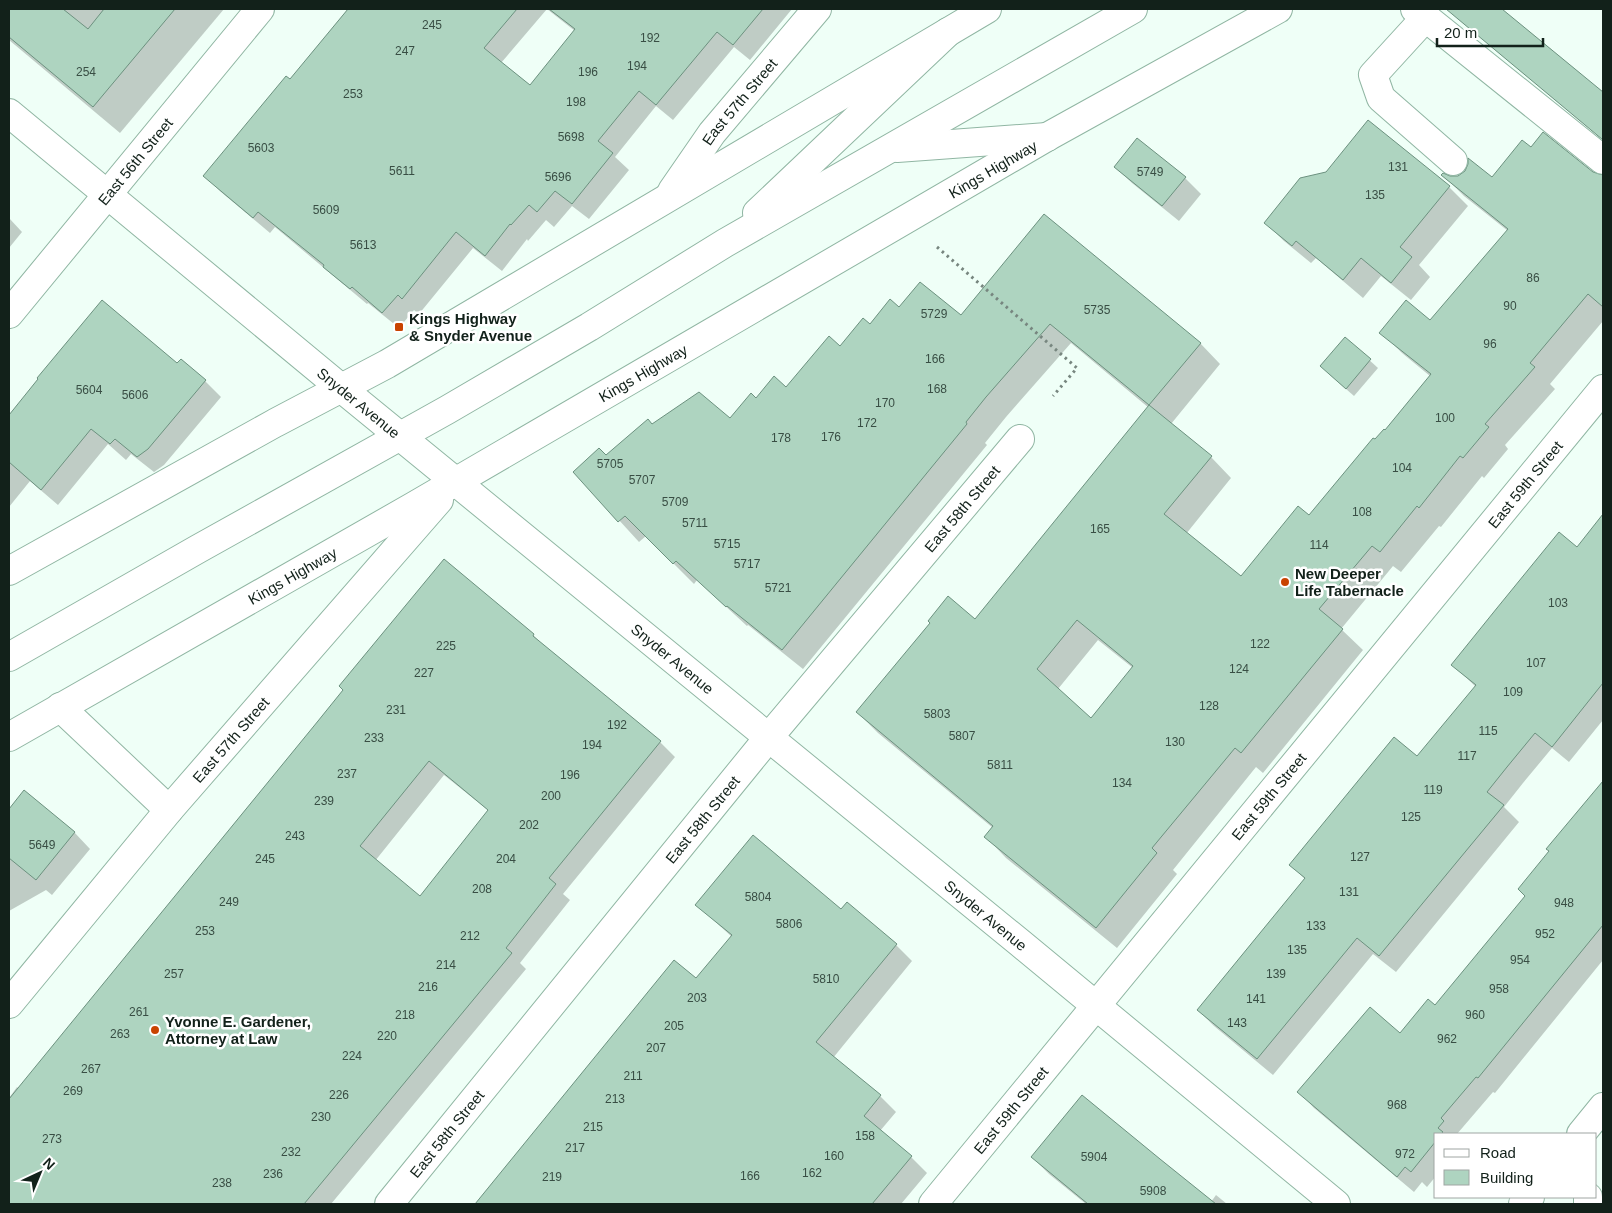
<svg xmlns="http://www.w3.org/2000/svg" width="1612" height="1213" font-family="Arial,sans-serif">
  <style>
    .shadow { fill: #0003; fill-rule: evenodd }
    .building { fill: #aed4c0; stroke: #6c917f; fill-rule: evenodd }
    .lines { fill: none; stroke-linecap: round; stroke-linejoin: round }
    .minor-casing { stroke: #90b6a3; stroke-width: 30 }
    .major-casing { stroke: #90b6a3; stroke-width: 30 }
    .path { stroke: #77867f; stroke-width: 3; stroke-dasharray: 2.5 4; stroke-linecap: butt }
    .minor { stroke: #fff; stroke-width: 28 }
    .major { stroke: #fff; stroke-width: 28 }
    .poi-dot { fill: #c94300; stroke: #fff; stroke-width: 2 }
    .labels { text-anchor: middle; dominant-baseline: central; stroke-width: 5; stroke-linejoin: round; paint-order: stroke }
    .number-label { font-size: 12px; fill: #394e44 }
    .street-label { font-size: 15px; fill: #12211a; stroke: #fff }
    .poi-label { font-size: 15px; font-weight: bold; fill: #12211a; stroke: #fff; text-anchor: start }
  </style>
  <rect width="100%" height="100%" fill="#effff7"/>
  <g class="shadow">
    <path d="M 9,9 L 224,9 L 120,133 L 9,40 Z"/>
    <path d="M 348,9 L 792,9 L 750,60 L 734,47 L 673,120 L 656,106 L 615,157 L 629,170 L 589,219 L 572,206 L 554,227 L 546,220 L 528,241 L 527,239 L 502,271 L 473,248 L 419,314 L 414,310 L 399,328 L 368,303 L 367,304 L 275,227 L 270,233 L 221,192 L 205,176 L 290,81 ZM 547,9 L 575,31 L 530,87 L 501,63 Z"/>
    <path d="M 1476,9 L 1500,9 L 1603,93 L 1603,140 L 1464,23 Z"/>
    <path d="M 1369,122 L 1449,187 L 1468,206 L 1419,265 L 1430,277 L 1411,300 L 1381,276 L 1363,298 L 1316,258 L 1311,263 L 1284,241 L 1266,223 L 1327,173 Z"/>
    <path d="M 1137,140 L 1185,178 L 1201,194 L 1179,221 L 1132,183 L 1115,167 Z"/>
    <path d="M 1531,148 L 1589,170 L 1603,185 L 1603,321 L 1550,384 L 1555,389 L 1505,445 L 1508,449 L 1484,478 L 1482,476 L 1441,527 L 1439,526 L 1401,572 L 1393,566 L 1341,629 L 1363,650 L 1263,773 L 1256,767 L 1173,870 L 1177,874 L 1117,948 L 1006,858 L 986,837 L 993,828 L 878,733 L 857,712 L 975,621 L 1149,408 L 1071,343 L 1006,417 L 985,443 L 987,445 L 803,669 L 748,625 L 747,626 L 697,580 L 694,584 L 646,536 L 639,542 L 575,472 L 607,457 L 652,425 L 731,420 L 756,399 L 787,389 L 870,325 L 899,309 L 962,317 L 1044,216 L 1200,343 L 1220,364 L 1171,424 L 1211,457 L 1231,478 L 1186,534 L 1241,578 L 1309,517 L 1385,431 L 1430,376 L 1402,353 L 1381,332 L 1431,322 L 1508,231 L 1464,196 L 1443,175 L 1450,178 L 1492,179 ZM 1098,640 L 1133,668 L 1091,719 L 1058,689 Z"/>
    <path d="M 9,218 L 22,232 L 9,248 Z"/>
    <path d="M 1345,338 L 1378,368 L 1354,396 L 1329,374 Z"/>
    <path d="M 177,365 L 205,381 L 221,397 L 164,465 L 154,472 L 131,454 L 126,460 L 108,444 L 58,505 L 30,481 L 9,507 L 9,416 L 40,379 Z"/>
    <path d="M 1603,517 L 1603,720 L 1569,762 L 1552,748 L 1523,783 L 1504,807 L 1519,822 L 1396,972 L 1373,954 L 1273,1075 L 1214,1026 L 1198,1010 L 1305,879 L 1291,865 L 1417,758 L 1476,687 L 1453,665 L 1577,549 Z"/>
    <path d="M 533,635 L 548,650 L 660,742 L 675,757 L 563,894 L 570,900 L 520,963 L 526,969 L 331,1204 L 9,1204 L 9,1098 L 17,1087 L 19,1089 ZM 444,775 L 489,811 L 420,898 L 375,861 Z"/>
    <path d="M 1603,784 L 1603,960 L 1495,1093 L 1493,1092 L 1457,1134 L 1436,1134 L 1436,1176 L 1427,1187 L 1422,1182 L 1414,1192 L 1314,1108 L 1299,1092 L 1401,1034 L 1436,1007 L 1526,896 L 1571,823 Z"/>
    <path d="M 24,792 L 74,832 L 90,849 L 52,895 L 46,890 L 9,911 L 9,811 Z"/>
    <path d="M 847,904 L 896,945 L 912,961 L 833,1058 L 880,1096 L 896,1112 L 880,1131 L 911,1157 L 927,1173 L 901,1204 L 476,1204 L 674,962 L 696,980 L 732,937 L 697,905 L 841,911 Z"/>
    <path d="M 1032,1157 L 1211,1202 L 1216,1195 L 1227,1204 L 1086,1204 L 1049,1174 Z"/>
  </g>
  <g class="building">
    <path d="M 9,9 L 63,9 L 88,29 L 104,9 L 175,9 L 93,107 L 9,37 Z"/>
    <path d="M 348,9 L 517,9 L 484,48 L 530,85 L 575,29 L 549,9 L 763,9 L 733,45 L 717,32 L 656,105 L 639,91 L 598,141 L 613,153 L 572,204 L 555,191 L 537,212 L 529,205 L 511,225 L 510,224 L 485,256 L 456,232 L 402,299 L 398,295 L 382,313 L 352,287 L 350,289 L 323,267 L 324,265 L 258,212 L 253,218 L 203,176 L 286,76 L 290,79 Z"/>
    <path d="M 1446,9 L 1502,9 L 1603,92 L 1603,140 Z"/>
    <path d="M 1368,120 L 1450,186 L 1400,247 L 1412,257 L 1391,283 L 1361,258 L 1343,280 L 1296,241 L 1292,246 L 1264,223 L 1300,178 L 1326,172 Z"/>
    <path d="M 1543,132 L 1593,172 L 1603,175 L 1603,307 L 1588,294 L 1530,363 L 1535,367 L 1485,424 L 1489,427 L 1463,458 L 1460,456 L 1419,508 L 1417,506 L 1380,552 L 1372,546 L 1319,609 L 1343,629 L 1241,753 L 1235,748 L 1152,848 L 1157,853 L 1096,928 L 984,837 L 993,826 L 856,712 L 930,623 L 928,621 L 948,596 L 975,619 L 1149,405 L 1212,456 L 1164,514 L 1241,576 L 1298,506 L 1309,515 L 1373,438 L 1375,439 L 1384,429 L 1385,430 L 1431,374 L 1379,333 L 1406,300 L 1430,320 L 1508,229 L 1441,175 L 1443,173 L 1450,176 L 1458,176 L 1465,171 L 1468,164 L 1468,158 L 1492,177 L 1522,140 L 1531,147 ZM 1077,620 L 1133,666 L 1091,718 L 1037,669 Z"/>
    <path d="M 1137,138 L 1186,177 L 1162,206 L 1114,167 Z"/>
    <path d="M 1044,214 L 1201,343 L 1149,405 L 1050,324 L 986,397 L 966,422 L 967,424 L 782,650 L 727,606 L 726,607 L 676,561 L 673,564 L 625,516 L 618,522 L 573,472 L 599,448 L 606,455 L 648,419 L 652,424 L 699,392 L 730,418 L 751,393 L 756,398 L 774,376 L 786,387 L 829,336 L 840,346 L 863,318 L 870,324 L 890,299 L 899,307 L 920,282 L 961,315 Z"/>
    <path d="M 102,300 L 177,363 L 181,359 L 206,380 L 148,449 L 137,457 L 115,439 L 110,444 L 91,429 L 41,490 L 9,462 L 9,415 L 38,379 L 37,378 Z"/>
    <path d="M 1345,337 L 1371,359 L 1346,389 L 1320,366 Z"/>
    <path d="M 1603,514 L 1603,683 L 1552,747 L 1535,733 L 1507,767 L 1487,792 L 1504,805 L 1379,956 L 1357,938 L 1257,1059 L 1197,1010 L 1305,878 L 1289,865 L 1394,737 L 1417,756 L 1476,685 L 1451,665 L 1497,608 L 1559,532 L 1577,547 Z"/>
    <path d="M 444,559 L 534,634 L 533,636 L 661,741 L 549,878 L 556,884 L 506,948 L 512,953 L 304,1204 L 9,1204 L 9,1099 L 318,721 L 343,690 L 339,686 ZM 429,761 L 488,810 L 420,896 L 360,846 Z"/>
    <path d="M 1603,781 L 1603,925 L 1478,1078 L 1476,1077 L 1441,1118 L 1444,1121 L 1438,1128 L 1443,1132 L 1441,1134 L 1436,1134 L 1436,1141 L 1411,1172 L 1405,1167 L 1397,1177 L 1297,1092 L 1370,1007 L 1400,1033 L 1428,999 L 1435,1005 L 1525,896 L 1518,889 L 1549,851 L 1546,849 Z"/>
    <path d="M 24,790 L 75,832 L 36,880 L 9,858 L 9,809 Z"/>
    <path d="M 753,835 L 841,909 L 847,902 L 897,944 L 816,1042 L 881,1095 L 864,1116 L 912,1156 L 872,1204 L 475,1204 L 674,960 L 696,978 L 732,935 L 695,905 Z"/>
    <path d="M 1082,1095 L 1160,1159 L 1216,1204 L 1088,1204 L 1031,1157 Z"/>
  </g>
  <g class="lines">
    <g class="minor-casing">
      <g id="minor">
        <path d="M 1415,9 L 1603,160"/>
        <path d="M 1426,17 L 1373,75 L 1381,98 L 1453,161"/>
        <path id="s1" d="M 9,113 C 120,204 230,297 341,388 C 674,659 1006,930 1336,1204"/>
        <path id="s2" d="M 672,191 L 712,133 L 817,9"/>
        <path id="s3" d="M 9,314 L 260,9"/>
        <path d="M 9,571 L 275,423 L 387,364 L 987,9"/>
        <path d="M 60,707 L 169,810"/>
        <path id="s4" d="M 9,737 L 414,506 L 1047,137 L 1278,9"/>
        <path id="s5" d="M 9,1004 L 169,810 L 439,500"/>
        <path id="s6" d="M 389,1204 L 769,737 L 1020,439"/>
        <path id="s7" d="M 933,1204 L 1603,389"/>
        <path d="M 1588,1204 L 1588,1197"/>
      </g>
    </g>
    <g class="major-casing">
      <g id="major">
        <path d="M 897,148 L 1047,137"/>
        <path d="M 757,213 L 948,32"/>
        <path d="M 9,657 L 198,549 L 447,410 L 589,327 L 725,243 L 1133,9"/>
        <path d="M 1581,1134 L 1603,1107"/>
        <path d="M 1523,1204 L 1530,1197"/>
      </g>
    </g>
    <path class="path" d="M 937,247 L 1077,368 L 1053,396"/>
    <use href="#minor" class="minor"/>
    <use href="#major" class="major"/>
  </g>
  <g class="poi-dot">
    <rect x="394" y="322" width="10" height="10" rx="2.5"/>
    <circle cx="1285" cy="582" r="5"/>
    <circle cx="155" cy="1030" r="5"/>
  </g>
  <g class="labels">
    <g class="number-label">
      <text x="432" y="25">245</text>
      <text x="650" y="38">192</text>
      <text x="405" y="51">247</text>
      <text x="637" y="66">194</text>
      <text x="86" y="72">254</text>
      <text x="588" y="72">196</text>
      <text x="353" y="94">253</text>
      <text x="576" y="102">198</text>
      <text x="571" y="137">5698</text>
      <text x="261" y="148">5603</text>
      <text x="1398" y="167">131</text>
      <text x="402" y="171">5611</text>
      <text x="1150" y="172">5749</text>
      <text x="558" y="177">5696</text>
      <text x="1375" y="195">135</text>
      <text x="326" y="210">5609</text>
      <text x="363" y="245">5613</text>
      <text x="1533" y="278">86</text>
      <text x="1510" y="306">90</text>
      <text x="1097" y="310">5735</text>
      <text x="934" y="314">5729</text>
      <text x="1490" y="344">96</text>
      <text x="935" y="359">166</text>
      <text x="937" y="389">168</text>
      <text x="89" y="390">5604</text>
      <text x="135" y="395">5606</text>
      <text x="885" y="403">170</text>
      <text x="1445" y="418">100</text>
      <text x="867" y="423">172</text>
      <text x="831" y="437">176</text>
      <text x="781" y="438">178</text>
      <text x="610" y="464">5705</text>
      <text x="1402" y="468">104</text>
      <text x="642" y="480">5707</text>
      <text x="675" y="502">5709</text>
      <text x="1362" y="512">108</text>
      <text x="695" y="523">5711</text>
      <text x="1100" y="529">165</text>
      <text x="727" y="544">5715</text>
      <text x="1319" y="545">114</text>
      <text x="747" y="564">5717</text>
      <text x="778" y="588">5721</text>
      <text x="1558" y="603">103</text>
      <text x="1260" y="644">122</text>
      <text x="446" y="646">225</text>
      <text x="1536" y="663">107</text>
      <text x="1239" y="669">124</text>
      <text x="424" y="673">227</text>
      <text x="1513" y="692">109</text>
      <text x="1209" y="706">128</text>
      <text x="396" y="710">231</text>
      <text x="937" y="714">5803</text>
      <text x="617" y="725">192</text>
      <text x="1488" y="731">115</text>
      <text x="962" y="736">5807</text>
      <text x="374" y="738">233</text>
      <text x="1175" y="742">130</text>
      <text x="592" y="745">194</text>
      <text x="1467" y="756">117</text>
      <text x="1000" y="765">5811</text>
      <text x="347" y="774">237</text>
      <text x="570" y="775">196</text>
      <text x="1122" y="783">134</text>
      <text x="1433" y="790">119</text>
      <text x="551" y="796">200</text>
      <text x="324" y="801">239</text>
      <text x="1411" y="817">125</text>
      <text x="529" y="825">202</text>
      <text x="295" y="836">243</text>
      <text x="42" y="845">5649</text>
      <text x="1360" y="857">127</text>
      <text x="265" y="859">245</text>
      <text x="506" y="859">204</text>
      <text x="482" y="889">208</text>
      <text x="1349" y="892">131</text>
      <text x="758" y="897">5804</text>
      <text x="229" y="902">249</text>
      <text x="1564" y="903">948</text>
      <text x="789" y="924">5806</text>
      <text x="1316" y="926">133</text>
      <text x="205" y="931">253</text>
      <text x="1545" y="934">952</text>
      <text x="470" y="936">212</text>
      <text x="1297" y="950">135</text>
      <text x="1520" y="960">954</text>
      <text x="446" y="965">214</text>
      <text x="174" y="974">257</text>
      <text x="1276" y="974">139</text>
      <text x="826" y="979">5810</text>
      <text x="428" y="987">216</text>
      <text x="1499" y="989">958</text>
      <text x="697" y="998">203</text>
      <text x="1256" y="999">141</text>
      <text x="139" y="1012">261</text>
      <text x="405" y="1015">218</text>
      <text x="1475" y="1015">960</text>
      <text x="1237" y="1023">143</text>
      <text x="674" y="1026">205</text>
      <text x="120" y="1034">263</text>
      <text x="387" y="1036">220</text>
      <text x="1447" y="1039">962</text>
      <text x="656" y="1048">207</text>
      <text x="352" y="1056">224</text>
      <text x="91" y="1069">267</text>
      <text x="633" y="1076">211</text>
      <text x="73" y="1091">269</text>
      <text x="339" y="1095">226</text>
      <text x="615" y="1099">213</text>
      <text x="1397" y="1105">968</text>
      <text x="321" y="1117">230</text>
      <text x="593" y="1127">215</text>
      <text x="865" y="1136">158</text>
      <text x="52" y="1139">273</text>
      <text x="575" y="1148">217</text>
      <text x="291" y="1152">232</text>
      <text x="1405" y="1154">972</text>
      <text x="834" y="1156">160</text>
      <text x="1094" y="1157">5904</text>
      <text x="812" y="1173">162</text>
      <text x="273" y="1174">236</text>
      <text x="750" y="1176">166</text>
      <text x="552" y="1177">219</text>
      <text x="222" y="1183">238</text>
      <text x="1153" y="1191">5908</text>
    </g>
    <g class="street-label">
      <text stroke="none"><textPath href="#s2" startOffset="112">East 57th Street</textPath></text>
      <text stroke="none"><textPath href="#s3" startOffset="198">East 56th Street</textPath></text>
      <text stroke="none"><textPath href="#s4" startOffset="1136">Kings Highway</textPath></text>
      <text stroke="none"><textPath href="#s4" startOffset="731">Kings Highway</textPath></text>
      <text stroke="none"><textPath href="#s1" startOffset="454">Snyder Avenue</textPath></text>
      <text stroke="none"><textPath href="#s7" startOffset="932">East 59th Street</textPath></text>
      <text stroke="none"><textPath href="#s6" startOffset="901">East 58th Street</textPath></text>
      <text stroke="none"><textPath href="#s4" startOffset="326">Kings Highway</textPath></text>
      <text stroke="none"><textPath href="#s1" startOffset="859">Snyder Avenue</textPath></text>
      <text stroke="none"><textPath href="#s5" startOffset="345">East 57th Street</textPath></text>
      <text stroke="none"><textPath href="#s7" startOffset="528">East 59th Street</textPath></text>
      <text stroke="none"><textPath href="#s6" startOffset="496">East 58th Street</textPath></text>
      <text stroke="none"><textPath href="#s1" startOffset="1264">Snyder Avenue</textPath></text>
      <text stroke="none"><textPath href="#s7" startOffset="122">East 59th Street</textPath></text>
      <text stroke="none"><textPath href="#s6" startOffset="91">East 58th Street</textPath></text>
    </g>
    <g class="poi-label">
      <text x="409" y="318">Kings Highway<tspan x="409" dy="17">&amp; Snyder Avenue</tspan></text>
      <text x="1295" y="573">New Deeper<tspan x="1295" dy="17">Life Tabernacle</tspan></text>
      <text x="165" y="1021">Yvonne E. Gardener,<tspan x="165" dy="17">Attorney at Law</tspan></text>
    </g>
  </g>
  <rect width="1612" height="1213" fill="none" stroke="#12211a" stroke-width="20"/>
  <rect x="1434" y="1133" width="162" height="65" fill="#ffffff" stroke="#a0a6a3"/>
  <rect x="1444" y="1149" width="25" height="8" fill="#ffffff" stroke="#a0a6a3"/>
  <text x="1480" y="1158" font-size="15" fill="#12211a">Road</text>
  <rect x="1444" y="1170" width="25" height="15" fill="#aed4c0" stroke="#a0a6a3"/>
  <text x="1480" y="1183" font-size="15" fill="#12211a">Building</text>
  <g transform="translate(40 1173) rotate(44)" stroke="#ffffff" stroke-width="4" paint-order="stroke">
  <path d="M0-4L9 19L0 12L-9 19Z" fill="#12211a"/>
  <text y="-8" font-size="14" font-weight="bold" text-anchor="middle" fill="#12211a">N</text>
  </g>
  <path d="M1437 38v8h106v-8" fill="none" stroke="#12211a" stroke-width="2.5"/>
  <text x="1444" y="38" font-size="15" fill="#12211a" stroke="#ffffff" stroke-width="4" paint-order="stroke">20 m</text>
</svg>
